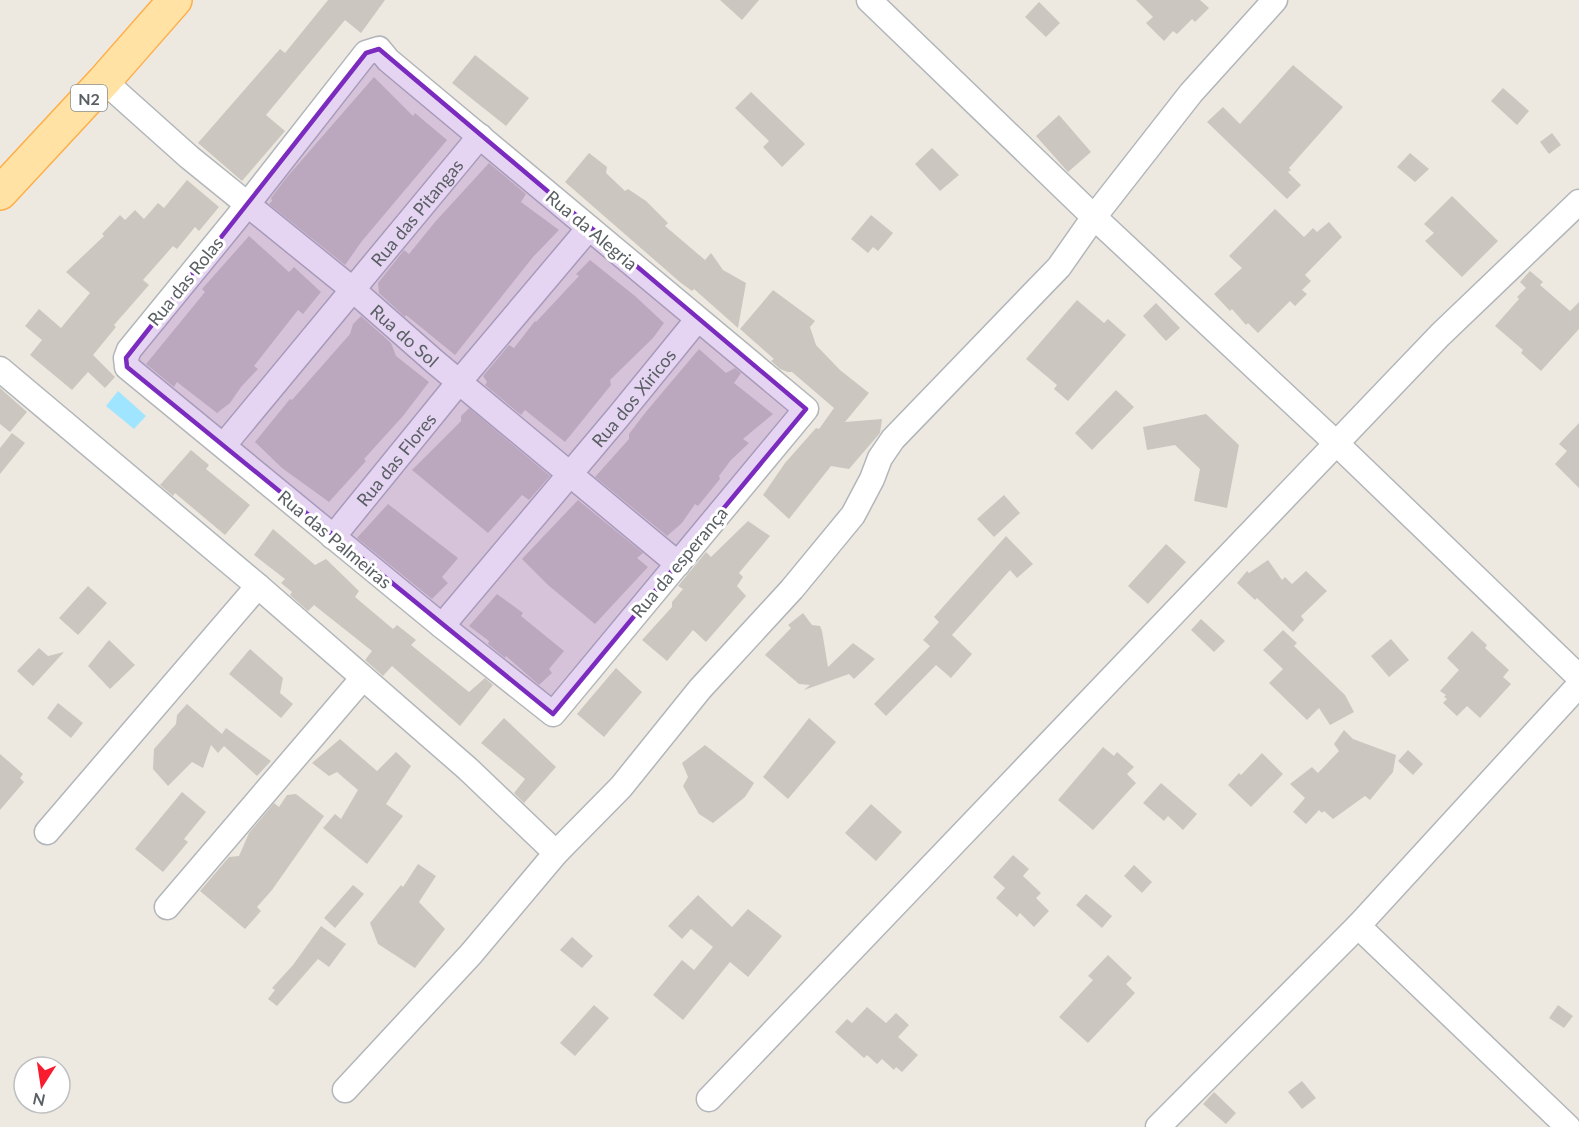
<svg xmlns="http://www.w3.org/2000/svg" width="1579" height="1127" font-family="Lato,sans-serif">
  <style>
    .water { fill: #9fe5ff }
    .building { fill: #cbc6bf }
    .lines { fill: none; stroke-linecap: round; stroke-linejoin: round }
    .street-casing { stroke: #b2b6ba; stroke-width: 27 }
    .primary-casing { stroke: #feae49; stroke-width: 36 }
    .street { stroke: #fff; stroke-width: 24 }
    .primary { stroke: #ffe2a4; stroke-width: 33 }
    .marked { fill: #7b2cbf; fill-opacity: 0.2; stroke: #7b2cbf; stroke-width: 4.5; stroke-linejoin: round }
    .labels { text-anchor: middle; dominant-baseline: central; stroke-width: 6; stroke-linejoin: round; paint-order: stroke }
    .shield { fill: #fff; stroke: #8b8f92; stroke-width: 1.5 }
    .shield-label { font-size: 16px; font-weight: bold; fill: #595f63 }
    .street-label { font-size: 18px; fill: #595f63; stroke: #fff }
  </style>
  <rect width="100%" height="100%" fill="#eee9e0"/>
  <path class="water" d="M 118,391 L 146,416 L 134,429 L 106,406 Z"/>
  <g class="building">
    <path d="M 328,0 L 385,0 L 361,33 L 345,20 L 266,115 L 285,131 L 242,181 L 198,143 L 280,49 L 285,53 Z"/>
    <path d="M 720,0 L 759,0 L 742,20 Z"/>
    <path d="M 1136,0 L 1200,0 L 1209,8 L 1195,22 L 1192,19 L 1177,34 L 1173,31 L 1164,41 L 1146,23 L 1153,17 Z"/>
    <path d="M 1039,2 L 1060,23 L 1046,37 L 1025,17 Z"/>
    <path d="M 475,55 L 529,98 L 506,126 L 452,83 Z"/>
    <path d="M 1293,65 L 1343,107 L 1289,168 L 1291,170 L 1288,172 L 1301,185 L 1287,199 L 1207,122 L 1223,107 L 1240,124 Z"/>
    <path d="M 374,77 L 413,116 L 415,113 L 447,140 L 362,241 L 345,265 L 269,204 L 272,201 L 271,198 L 287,177 Z"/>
    <path d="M 1503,88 L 1529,111 L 1517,125 L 1491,101 Z"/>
    <path d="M 751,92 L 805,144 L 782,167 L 763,147 L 769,141 L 735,108 Z"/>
    <path d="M 1059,115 L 1091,152 L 1068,172 L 1036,136 Z"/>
    <path d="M 1552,133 L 1561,145 L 1549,154 L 1540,142 Z"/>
    <path d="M 932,148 L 959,175 L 940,191 L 915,164 Z"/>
    <path d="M 589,153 L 607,167 L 606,173 L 625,191 L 628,189 L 646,201 L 668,223 L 665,226 L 705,260 L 711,253 L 723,270 L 746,283 L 738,328 L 694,289 L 692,291 L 681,283 L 565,182 Z"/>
    <path d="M 1410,153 L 1429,169 L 1415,182 L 1397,167 Z"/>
    <path d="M 489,163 L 526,194 L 521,202 L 559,230 L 533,257 L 455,355 L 406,315 L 405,317 L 379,293 L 378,283 L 404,250 L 409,254 L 435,222 Z"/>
    <path d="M 187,180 L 219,207 L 199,231 L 195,227 L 177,249 L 173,246 L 143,280 L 149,285 L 114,325 L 116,327 L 93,355 L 115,377 L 105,388 L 88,372 L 72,390 L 30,355 L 42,340 L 25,326 L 39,309 L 61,328 L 90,293 L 66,272 L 104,236 L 102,234 L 120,215 L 125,220 L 135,210 L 144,219 L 158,203 L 164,208 Z"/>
    <path d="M 1452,196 L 1498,241 L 1462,277 L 1425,241 L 1434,233 L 1424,224 Z"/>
    <path d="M 1275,209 L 1304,237 L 1313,228 L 1317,232 L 1329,222 L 1342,237 L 1305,275 L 1311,281 L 1302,290 L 1307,294 L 1295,306 L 1290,301 L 1258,333 L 1248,323 L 1246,325 L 1232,309 L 1230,311 L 1214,294 L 1242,268 L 1229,256 Z"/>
    <path d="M 871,215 L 893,233 L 878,251 L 873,247 L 868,253 L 851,239 Z"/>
    <path d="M 249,236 L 289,272 L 294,267 L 321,292 L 303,314 L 298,310 L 254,366 L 258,369 L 241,387 L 230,403 L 217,413 L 177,382 L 174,387 L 146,364 L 205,292 L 202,289 Z"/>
    <path d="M 590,260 L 635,296 L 664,323 L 653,338 L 610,380 L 611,385 L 565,442 L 525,410 L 521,415 L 485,385 L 487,382 L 483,376 L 509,345 L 514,348 L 535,321 L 536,322 L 579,276 L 576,274 Z"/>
    <path d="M 1530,271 L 1543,282 L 1540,285 L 1570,311 L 1579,302 L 1579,329 L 1541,371 L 1521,353 L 1523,350 L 1495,326 L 1519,299 L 1517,297 L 1526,288 L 1520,282 Z"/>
    <path d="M 773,290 L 815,321 L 810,327 L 816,345 L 840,370 L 869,393 L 845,422 L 882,419 L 880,433 L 849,469 L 831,466 L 789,519 L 763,495 L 785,463 L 816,428 L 819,429 L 834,408 L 792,372 L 788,372 L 780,369 L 771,361 L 774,359 L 740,329 Z"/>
    <path d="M 1077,300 L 1104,323 L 1108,319 L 1126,335 L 1068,401 L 1054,389 L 1057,385 L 1026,359 Z"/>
    <path d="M 1156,303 L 1180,328 L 1166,341 L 1143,316 Z"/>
    <path d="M 361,316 L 391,343 L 396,356 L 429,382 L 403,416 L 364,459 L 366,461 L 329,502 L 282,468 L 255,442 L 290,399 L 292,400 L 350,334 L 353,324 Z"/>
    <path d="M 699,349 L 726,373 L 735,368 L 741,373 L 734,383 L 773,414 L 743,439 L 749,443 L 731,460 L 719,476 L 720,479 L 698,506 L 695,504 L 682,523 L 667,536 L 595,477 L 629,439 L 629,434 L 645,413 Z"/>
    <path d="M 0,388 L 27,412 L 10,432 L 0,424 Z"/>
    <path d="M 1116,390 L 1134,407 L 1092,450 L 1075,433 Z"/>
    <path d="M 469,408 L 550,476 L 529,500 L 522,495 L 488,533 L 412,470 L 461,421 L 461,416 Z"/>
    <path d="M 1206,414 L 1239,445 L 1227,508 L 1194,501 L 1200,469 L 1175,445 L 1147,450 L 1143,427 Z"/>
    <path d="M 1579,423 L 1579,488 L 1555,464 L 1567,451 L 1559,444 Z"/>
    <path d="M 12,433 L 25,443 L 0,474 L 0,448 Z"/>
    <path d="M 191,450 L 209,465 L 206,469 L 250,505 L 225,535 L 175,493 L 173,496 L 160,485 Z"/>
    <path d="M 1004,495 L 1020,513 L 994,537 L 977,519 Z"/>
    <path d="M 578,500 L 643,553 L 637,558 L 648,567 L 595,624 L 548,585 L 522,559 Z"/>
    <path d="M 388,504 L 458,558 L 442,577 L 448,583 L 432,599 L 357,538 Z"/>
    <path d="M 748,521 L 770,536 L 739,573 L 743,577 L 737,586 L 746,596 L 706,642 L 693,630 L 667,661 L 642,640 L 672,607 L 672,602 L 683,589 L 678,586 L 706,552 L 711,557 Z"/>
    <path d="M 273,529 L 315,565 L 326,559 L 359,591 L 355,597 L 393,629 L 397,625 L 416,640 L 411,645 L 469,692 L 485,678 L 493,685 L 460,726 L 392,666 L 383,676 L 365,660 L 372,651 L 314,605 L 308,611 L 290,595 L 292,592 L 281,583 L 285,579 L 254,555 Z"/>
    <path d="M 1006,536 L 1033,564 L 1017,578 L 1010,570 L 952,635 L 972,654 L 951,678 L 936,665 L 886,716 L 874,704 L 930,646 L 923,640 L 939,622 L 934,617 Z"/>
    <path d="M 1166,544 L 1186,562 L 1148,604 L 1128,586 Z"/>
    <path d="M 1268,560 L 1282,580 L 1285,577 L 1292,584 L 1306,571 L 1327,591 L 1301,616 L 1304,620 L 1293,632 L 1257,598 L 1255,600 L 1237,583 L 1247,571 L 1249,573 Z"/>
    <path d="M 88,586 L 107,603 L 78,635 L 59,618 Z"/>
    <path d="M 497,594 L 523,613 L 521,616 L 564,651 L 549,669 L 552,673 L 539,685 L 506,656 L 505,658 L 488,644 L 489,641 L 469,626 Z"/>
    <path d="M 803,613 L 812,625 L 820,626 L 822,631 L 828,667 L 853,643 L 875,659 L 854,679 L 849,674 L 804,690 L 810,685 L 799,684 L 765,655 L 791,628 L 788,625 Z"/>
    <path d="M 1201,619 L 1225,641 L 1214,652 L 1191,630 Z"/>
    <path d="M 1283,630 L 1297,643 L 1294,646 L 1345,695 L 1354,712 L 1330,725 L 1319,708 L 1307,720 L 1269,683 L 1283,669 L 1263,650 Z"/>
    <path d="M 1472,631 L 1487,645 L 1485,648 L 1509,670 L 1503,677 L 1511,684 L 1480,718 L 1467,706 L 1457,716 L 1443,703 L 1447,699 L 1444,697 L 1446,695 L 1440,691 L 1459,670 L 1447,658 Z"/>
    <path d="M 1391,639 L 1409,660 L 1389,677 L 1371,656 Z"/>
    <path d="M 109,640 L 135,665 L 110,689 L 88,666 Z"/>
    <path d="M 39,648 L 48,656 L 64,652 L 33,686 L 17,671 Z"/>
    <path d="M 250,649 L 283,678 L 280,693 L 293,704 L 281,718 L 229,674 Z"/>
    <path d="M 616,668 L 642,692 L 604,737 L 577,714 Z"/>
    <path d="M 58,703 L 83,723 L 71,738 L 47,718 Z"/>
    <path d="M 187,704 L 222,734 L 226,728 L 271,761 L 257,776 L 224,746 L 218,753 L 211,745 L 203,768 L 192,762 L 168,786 L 153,769 L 154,749 L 176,724 L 177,715 Z"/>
    <path d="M 504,718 L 556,767 L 524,803 L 514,793 L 525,779 L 481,743 Z"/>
    <path d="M 809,718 L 836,742 L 788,799 L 763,777 Z"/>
    <path d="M 1344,730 L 1353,739 L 1396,755 L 1393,772 L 1370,800 L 1365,796 L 1333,819 L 1324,811 L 1322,813 L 1319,810 L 1306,824 L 1293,812 L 1305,798 L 1290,784 L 1312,767 L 1318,773 L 1339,751 L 1334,744 Z"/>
    <path d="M 340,739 L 377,771 L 396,752 L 411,766 L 386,804 L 403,816 L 367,864 L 323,828 L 335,814 L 341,819 L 358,790 L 337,772 L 329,776 L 312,763 Z"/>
    <path d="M 705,745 L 754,783 L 745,797 L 713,823 L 699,814 L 683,786 L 688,777 L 682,763 Z"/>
    <path d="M 1103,747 L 1114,756 L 1117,752 L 1134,767 L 1127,774 L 1136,783 L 1093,830 L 1058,800 Z"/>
    <path d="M 1408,750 L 1423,764 L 1413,775 L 1398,761 Z"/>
    <path d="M 1262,753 L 1283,774 L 1251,807 L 1228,785 L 1239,773 L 1241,775 Z"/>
    <path d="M 0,754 L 23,774 L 20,778 L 24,782 L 0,810 Z"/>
    <path d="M 1161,783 L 1197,814 L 1183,830 L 1168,816 L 1164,821 L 1143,803 Z"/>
    <path d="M 182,792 L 206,812 L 184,839 L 188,842 L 163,872 L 135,849 Z"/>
    <path d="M 296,794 L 324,816 L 272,890 L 257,907 L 261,911 L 245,929 L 200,891 L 229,857 L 239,856 L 249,833 L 274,803 L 279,807 L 287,795 Z"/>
    <path d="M 871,804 L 902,832 L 876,861 L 845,833 Z"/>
    <path d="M 1013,855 L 1029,869 L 1023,876 L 1041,893 L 1036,898 L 1049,911 L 1034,927 L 1020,913 L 1017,917 L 996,898 L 1005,888 L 993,877 Z"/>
    <path d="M 418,864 L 436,876 L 419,902 L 445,929 L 415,968 L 378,944 L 370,923 L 401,885 L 403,887 Z"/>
    <path d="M 1134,865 L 1152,882 L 1142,893 L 1124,876 Z"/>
    <path d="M 353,885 L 364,894 L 335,928 L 324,918 Z"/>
    <path d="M 1086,894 L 1112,916 L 1102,928 L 1076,905 Z"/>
    <path d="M 698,895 L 732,927 L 748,909 L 782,936 L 748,977 L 730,962 L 683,1020 L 653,995 L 682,960 L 694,970 L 713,947 L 691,929 L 682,939 L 668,926 Z"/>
    <path d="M 321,926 L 346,944 L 329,967 L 318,959 L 277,1006 L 268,999 L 275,990 L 272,988 L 293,965 Z"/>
    <path d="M 572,937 L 593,956 L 582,968 L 560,950 Z"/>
    <path d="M 1108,955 L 1132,978 L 1126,984 L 1135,993 L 1088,1043 L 1059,1017 L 1093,980 L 1088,976 Z"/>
    <path d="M 594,1005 L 609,1018 L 575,1056 L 560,1043 Z"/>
    <path d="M 1558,1005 L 1573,1016 L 1564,1028 L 1549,1018 Z"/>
    <path d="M 867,1007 L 886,1023 L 896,1013 L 909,1025 L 898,1037 L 918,1055 L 902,1072 L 896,1067 L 894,1070 L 882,1059 L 877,1064 L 867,1055 L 864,1058 L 835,1032 L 847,1019 L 852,1023 Z"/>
    <path d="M 1302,1081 L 1316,1098 L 1302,1109 L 1288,1092 Z"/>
    <path d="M 1214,1092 L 1236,1113 L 1226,1124 L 1203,1104 Z"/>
  </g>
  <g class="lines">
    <g class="street-casing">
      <g id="street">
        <path d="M 869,0 L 1094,217 L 1336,443 L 1579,677"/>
        <path d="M 379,49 L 388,60 L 806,409 L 553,714 L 442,626 L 127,367 L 126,358 L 129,350 L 236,219 L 366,53 Z"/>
        <path id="s1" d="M 104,81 L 189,157 L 352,289 L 435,362 L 678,564"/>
        <path d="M 0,369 L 258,586 L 468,769 L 556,853"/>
        <path id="s2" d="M 224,445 L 480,136"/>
        <path id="s3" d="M 333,537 L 459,382 L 589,228"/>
        <path id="s4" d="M 442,626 L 618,417 L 697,320"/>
        <path d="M 47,832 L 258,586"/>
        <path d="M 167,907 L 362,679"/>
        <path d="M 1358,926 L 1568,1127"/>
        <path d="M 345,1090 L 471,954 L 556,853 L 621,787 L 700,689 L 792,589 L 853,515 L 872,479 L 880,458 L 893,439 L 1059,267 L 1094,217 L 1191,93 L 1275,0"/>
        <path d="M 709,1099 L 1440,335 L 1579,202"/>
        <path d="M 1158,1127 L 1358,926 L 1579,685"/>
      </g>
    </g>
    <g class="primary-casing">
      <path id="primary" d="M 0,193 L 104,81 L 175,0"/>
    </g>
    <use href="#street" class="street"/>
    <use href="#primary" class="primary"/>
  </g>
  <path class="marked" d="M 379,49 L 806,409 L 553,714 L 127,367 L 126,358 L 366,53 Z"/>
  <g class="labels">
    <rect class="shield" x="71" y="85" width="36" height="26" rx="4.5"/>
    <g class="shield-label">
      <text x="89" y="98">N2</text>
    </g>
    <g class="street-label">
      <text stroke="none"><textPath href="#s2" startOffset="302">Rua das Pitangas</textPath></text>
      <text transform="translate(592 230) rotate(40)">Rua da Alegria</text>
      <text transform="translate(185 281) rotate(-51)">Rua das Rolas</text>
      <text stroke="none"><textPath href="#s1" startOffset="394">Rua do Sol</textPath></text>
      <text stroke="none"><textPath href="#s4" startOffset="298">Rua dos Xiricos</textPath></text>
      <text stroke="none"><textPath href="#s3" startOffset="100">Rua das Flores</textPath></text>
      <text transform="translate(335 539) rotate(40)">Rua das Palmeiras</text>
      <text transform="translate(679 562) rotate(-50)">Rua da esperança</text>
    </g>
  </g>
  <g transform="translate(42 1085) rotate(192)"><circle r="28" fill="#ffffff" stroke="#bdbfc1" stroke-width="1.5"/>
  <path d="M0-4.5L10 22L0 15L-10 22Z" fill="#f91b2e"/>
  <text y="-9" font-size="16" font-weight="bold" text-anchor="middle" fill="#595f63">N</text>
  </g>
</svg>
